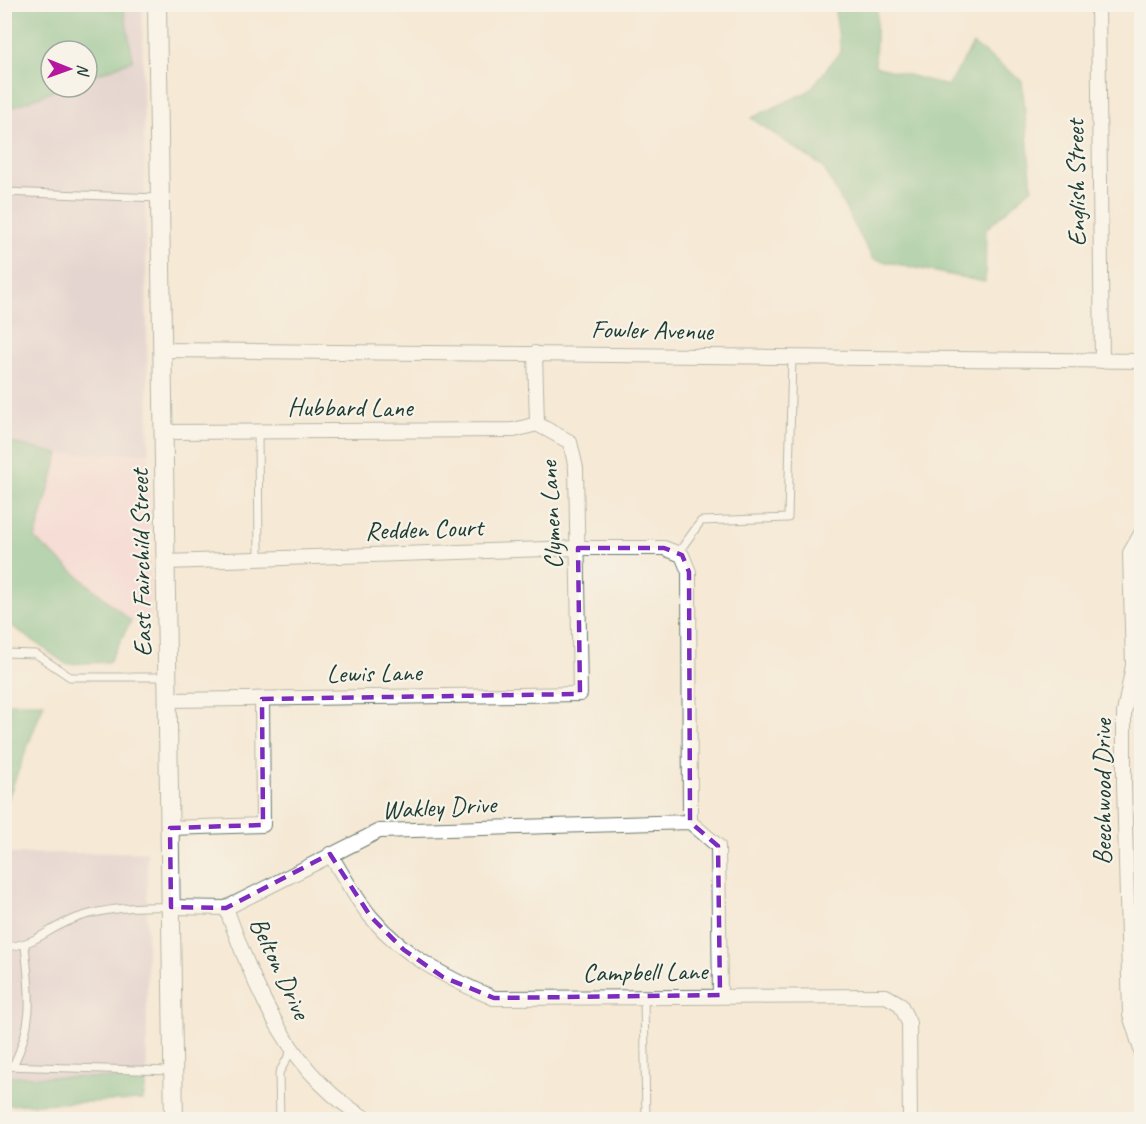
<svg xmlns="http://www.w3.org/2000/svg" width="1146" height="1124" font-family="Caveat,sans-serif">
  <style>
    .built { fill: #f6cfd6 }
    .industrial { fill: #d1bdc9 }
    .forest { fill: #6eb982; stroke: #467b5b; stroke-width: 1.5 }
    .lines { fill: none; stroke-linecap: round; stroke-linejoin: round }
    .service-casing { stroke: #6a796c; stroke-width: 9 }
    .minor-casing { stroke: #6a796c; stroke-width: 16 }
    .tertiary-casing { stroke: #6a796c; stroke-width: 20 }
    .service { stroke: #fff; stroke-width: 7 }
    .minor { stroke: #fff; stroke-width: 14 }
    .tertiary { stroke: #fff; stroke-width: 18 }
    .marked { fill: none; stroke: #7b2cbf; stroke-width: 4.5; stroke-dasharray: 12 8; stroke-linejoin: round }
    .labels { text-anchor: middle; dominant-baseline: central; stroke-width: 4.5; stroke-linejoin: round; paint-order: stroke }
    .street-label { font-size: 26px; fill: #1f3d34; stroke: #f7f3e8 }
  </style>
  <rect width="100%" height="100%" fill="#f7f3e8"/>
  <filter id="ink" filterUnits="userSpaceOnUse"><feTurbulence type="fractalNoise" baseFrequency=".0167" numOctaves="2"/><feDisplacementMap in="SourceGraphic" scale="12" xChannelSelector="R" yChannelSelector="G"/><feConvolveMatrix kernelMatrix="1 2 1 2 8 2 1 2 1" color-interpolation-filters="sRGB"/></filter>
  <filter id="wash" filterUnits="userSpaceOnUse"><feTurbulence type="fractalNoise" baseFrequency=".008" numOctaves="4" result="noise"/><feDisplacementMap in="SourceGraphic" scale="24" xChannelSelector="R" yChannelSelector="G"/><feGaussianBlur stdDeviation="1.35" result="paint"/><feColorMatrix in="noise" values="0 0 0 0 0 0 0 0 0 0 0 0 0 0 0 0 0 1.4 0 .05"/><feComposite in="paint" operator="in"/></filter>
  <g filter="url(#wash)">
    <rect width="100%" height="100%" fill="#f5e9d5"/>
    <path class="built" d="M 149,453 L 151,620 L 131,621 L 35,539 L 59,454 Z"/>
    <g class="industrial">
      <path d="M 123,5 L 142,5 L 149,453 L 59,454 L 8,442 L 5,452 L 5,110 L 63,87 L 87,87 L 87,78 L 133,60 Z"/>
      <path d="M 147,852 L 147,1079 L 5,1076 L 5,854 Z"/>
    </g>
    <g class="forest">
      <path d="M 5,4 L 123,5 L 133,60 L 87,78 L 87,51 L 51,51 L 51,87 L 63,87 L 5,110 Z"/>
      <path d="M 834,5 L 877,5 L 875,66 L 948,86 L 973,44 L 1022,81 L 1032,188 L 986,229 L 985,282 L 873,259 L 823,167 L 751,118 L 809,91 L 841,51 Z"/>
      <path d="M 8,442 L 59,454 L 35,539 L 131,621 L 109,662 L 66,664 L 5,621 L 4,453 Z"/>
      <path d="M 5,703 L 44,703 L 5,806 L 4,703 Z"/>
      <path d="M 4,1076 L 5,1076 L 147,1079 L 143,1100 L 5,1105 Z"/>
    </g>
  </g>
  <g filter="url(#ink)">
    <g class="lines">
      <g class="service-casing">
        <g id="service">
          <path d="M 4,192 L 158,198"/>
          <path d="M 258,431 L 259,559"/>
          <path d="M 678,553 L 701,521 L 788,518 L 792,356"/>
          <path d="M 4,653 L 36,654 L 70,677 L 166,677"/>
          <path d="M 4,947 C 35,945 43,932 69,921 C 99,908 138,906 171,907"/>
          <path d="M 644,996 L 646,1120"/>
          <path d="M 4,1066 L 171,1071"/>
          <path d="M 13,1066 C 35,1021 30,994 25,946"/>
          <path d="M 280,1120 L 279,1073 L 293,1048"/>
        </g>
      </g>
      <g class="minor-casing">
        <g id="minor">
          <path d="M 1098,4 L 1102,361"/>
          <path d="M 163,350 L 1142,361"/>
          <path d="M 163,432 L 514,430 L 537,424"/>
          <path d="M 1142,532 L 1130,553 L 1133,665 L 1124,713 L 1124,784 L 1130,1015 L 1142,1053"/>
          <path d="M 166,562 L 578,548 L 664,548 L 682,555 L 689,572 L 690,822"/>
          <path d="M 169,700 L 580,694 L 576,468 L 570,442 L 537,424 L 535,353"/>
          <path d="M 170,828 L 263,825 L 262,699"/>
          <path d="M 330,854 C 343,875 355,898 371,917 C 404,956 448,979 494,998 L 886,996 L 900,1004 L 909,1023 L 910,1120"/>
          <path d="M 171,907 L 226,908 L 379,831 L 690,822 L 718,846 L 720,995"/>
          <path d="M 226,908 C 255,988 291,1078 369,1120"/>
        </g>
      </g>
      <g class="tertiary-casing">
        <path id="tertiary" d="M 157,4 L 174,1120"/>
      </g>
      <use href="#service" class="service"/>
      <use href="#minor" class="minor"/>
      <use href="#tertiary" class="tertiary"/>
    </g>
  </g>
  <path d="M0 0H1146V1124H0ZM 578,548 L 664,548 L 682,555 L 689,572 L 690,822 L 718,846 L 720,995 L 494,998 L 443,977 L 404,950 L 371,917 L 330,854 L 226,908 L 171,907 L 170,828 L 263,825 L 262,699 L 580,694 Z" fill="#f5e9d5" fill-opacity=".55" fill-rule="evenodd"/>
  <path class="marked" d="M 578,548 L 664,548 L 682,555 L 689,572 L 690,822 L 718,846 L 720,995 L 494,998 L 443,977 L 404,950 L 371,917 L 330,854 L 226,908 L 171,907 L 170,828 L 263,825 L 262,699 L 580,694 Z"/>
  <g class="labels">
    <g class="street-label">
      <text transform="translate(1076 183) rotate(-91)">English Street</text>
      <text transform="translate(652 330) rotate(1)">Fowler Avenue</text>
      <text x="350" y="407">Hubbard Lane</text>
      <text transform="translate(551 515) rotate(-93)">Clymen Lane</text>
      <text transform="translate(424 529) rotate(-2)">Redden Court</text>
      <text transform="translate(141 563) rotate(-91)">East Fairchild Street</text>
      <text transform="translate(374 673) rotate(-1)">Lewis Lane</text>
      <text transform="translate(1102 792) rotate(-90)">Beechwood Drive</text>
      <text transform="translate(439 807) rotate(-3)">Wakley Drive</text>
      <text transform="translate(280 968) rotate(65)">Belton Drive</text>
      <text transform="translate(645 972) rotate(-1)">Campbell Lane</text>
    </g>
  </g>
  <rect width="1146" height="1124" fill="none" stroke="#f7f3e8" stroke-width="24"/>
  <g transform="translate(69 69) rotate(91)"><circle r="28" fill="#f7f3e8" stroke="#a1aaa0" stroke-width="1.5"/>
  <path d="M0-4.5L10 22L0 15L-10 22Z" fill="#b5179e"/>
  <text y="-9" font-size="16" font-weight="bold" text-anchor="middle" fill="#1f3d34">N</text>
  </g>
</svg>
